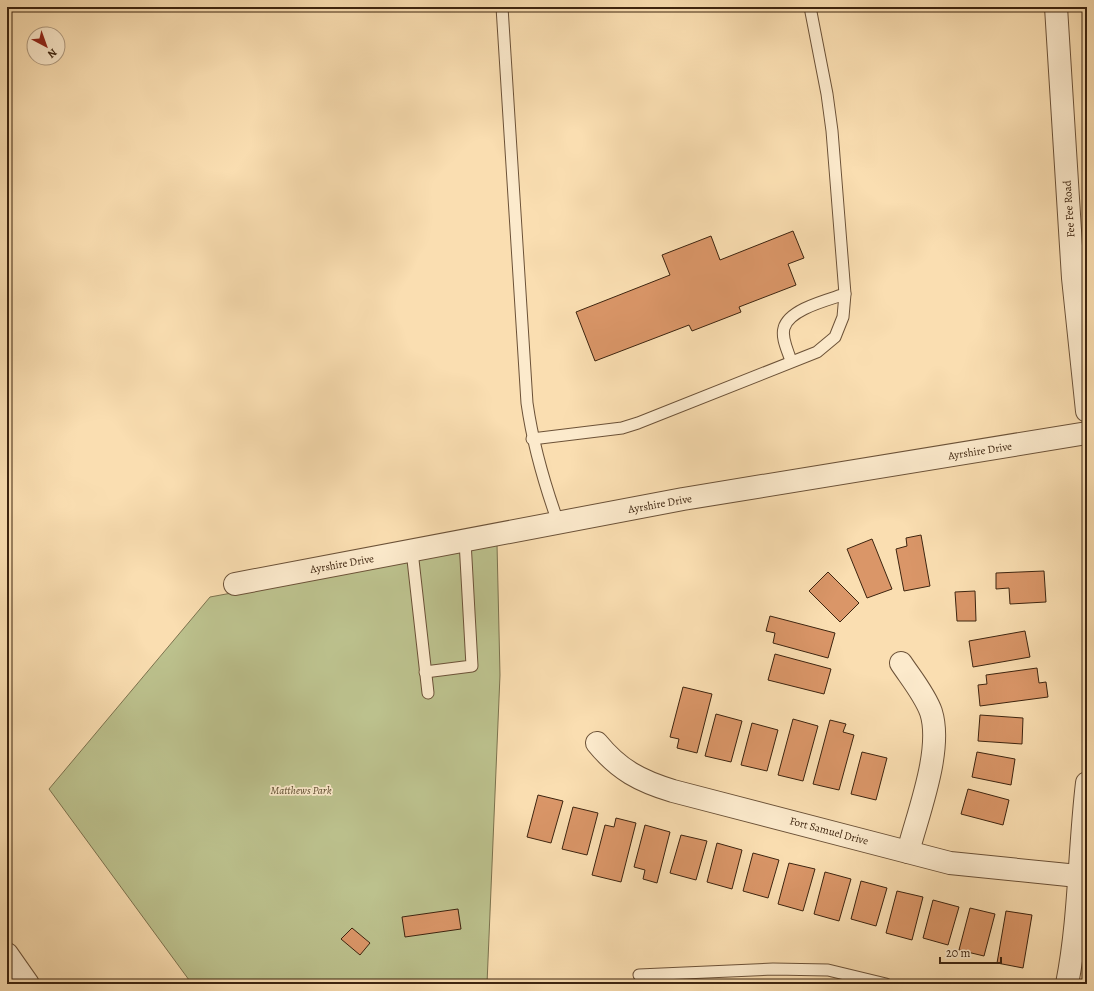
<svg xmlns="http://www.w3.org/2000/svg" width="1094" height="991" font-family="Alegreya,serif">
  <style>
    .green { fill: #bcc18d; stroke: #7c724e }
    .building { fill: #da9668; stroke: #3d240f }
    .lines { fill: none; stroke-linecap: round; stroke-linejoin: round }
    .service-casing { stroke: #6c5238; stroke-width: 13 }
    .minor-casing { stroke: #6c5238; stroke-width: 24 }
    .tertiary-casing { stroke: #6c5238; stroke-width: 24 }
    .service { stroke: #fceacc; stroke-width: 11 }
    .minor { stroke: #fceacc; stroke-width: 22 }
    .tertiary { stroke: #fceacc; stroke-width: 22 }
    .labels { text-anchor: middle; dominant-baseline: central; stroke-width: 3.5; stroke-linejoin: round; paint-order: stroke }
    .street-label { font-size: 11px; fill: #3d240f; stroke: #fceacc }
    .park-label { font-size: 11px; font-style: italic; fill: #5d4b2e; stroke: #fceacc }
  </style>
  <rect width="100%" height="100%" fill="#fadeb1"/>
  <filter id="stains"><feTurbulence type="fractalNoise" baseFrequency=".005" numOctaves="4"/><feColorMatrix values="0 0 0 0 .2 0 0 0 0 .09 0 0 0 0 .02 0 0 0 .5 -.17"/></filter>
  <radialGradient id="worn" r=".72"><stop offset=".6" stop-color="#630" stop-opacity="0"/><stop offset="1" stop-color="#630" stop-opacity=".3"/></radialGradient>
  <path class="green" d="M 497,544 L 500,675 L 487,984 L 192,984 L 49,789 L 210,597 Z"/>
  <g class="building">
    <path d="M 793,231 L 804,258 L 788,264 L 796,285 L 739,307 L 741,312 L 692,331 L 689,325 L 595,361 L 576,312 L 670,275 L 662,255 L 711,236 L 720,260 Z"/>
    <path d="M 921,535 L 930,586 L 904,591 L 896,549 L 907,546 L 906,538 Z"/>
    <path d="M 872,539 L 892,589 L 867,598 L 847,549 Z"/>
    <path d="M 1044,571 L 1046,602 L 1010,604 L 1009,588 L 996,589 L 996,573 Z"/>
    <path d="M 828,572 L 859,603 L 840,622 L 809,591 Z"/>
    <path d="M 975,591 L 976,621 L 957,621 L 955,592 Z"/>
    <path d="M 770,616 L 835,633 L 828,658 L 773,643 L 775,633 L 766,631 Z"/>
    <path d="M 1025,631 L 1030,657 L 973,667 L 969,641 Z"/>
    <path d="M 775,654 L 831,669 L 824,694 L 768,680 Z"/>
    <path d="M 1037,668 L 1039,683 L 1046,682 L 1048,697 L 980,706 L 978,685 L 987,684 L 986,675 Z"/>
    <path d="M 683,687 L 712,694 L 697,753 L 677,748 L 679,739 L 670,737 Z"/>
    <path d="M 716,714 L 742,721 L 731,762 L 705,756 Z"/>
    <path d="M 980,715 L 1023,718 L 1022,744 L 978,741 Z"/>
    <path d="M 793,719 L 818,726 L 803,781 L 778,775 Z"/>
    <path d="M 830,720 L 846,724 L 843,732 L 854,735 L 839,790 L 813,784 Z"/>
    <path d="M 752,723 L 778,730 L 767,771 L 741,765 Z"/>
    <path d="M 862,752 L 887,758 L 876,800 L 851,794 Z"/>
    <path d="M 977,752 L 1015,759 L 1011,785 L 972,777 Z"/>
    <path d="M 968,789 L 1009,800 L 1003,825 L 961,814 Z"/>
    <path d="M 538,795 L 563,801 L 551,843 L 527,837 Z"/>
    <path d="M 573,807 L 598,813 L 587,855 L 562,849 Z"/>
    <path d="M 616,818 L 636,823 L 621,882 L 592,875 L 605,825 L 614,827 Z"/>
    <path d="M 645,825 L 670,832 L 657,883 L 643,879 L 645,870 L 634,867 Z"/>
    <path d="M 681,835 L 707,841 L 696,880 L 670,873 Z"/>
    <path d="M 717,843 L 742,850 L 732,889 L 707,882 Z"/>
    <path d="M 753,853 L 779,860 L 768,898 L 743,891 Z"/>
    <path d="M 789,863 L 815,869 L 803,911 L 778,904 Z"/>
    <path d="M 825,872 L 851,879 L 839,921 L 814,914 Z"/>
    <path d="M 861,881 L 887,888 L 876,926 L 851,919 Z"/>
    <path d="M 897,891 L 923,897 L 912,940 L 886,933 Z"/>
    <path d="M 933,900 L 959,907 L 948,945 L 923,938 Z"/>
    <path d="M 970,908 L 995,914 L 984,956 L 959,950 Z"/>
    <path d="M 458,909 L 461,929 L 405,937 L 402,917 Z"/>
    <path d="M 1006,911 L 1032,915 L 1023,968 L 997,963 Z"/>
    <path d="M 352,928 L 370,943 L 360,955 L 341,939 Z"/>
  </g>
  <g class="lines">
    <g class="service-casing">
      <g id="service">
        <path d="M 502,7 L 527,403 C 533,445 544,483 558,522"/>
        <path d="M 791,361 C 788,351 781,338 784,328 C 789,309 828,300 845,294"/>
        <path d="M 532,439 L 622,428 L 638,423 L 817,352 L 835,337 L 843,317 L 845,294 L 832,131 L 827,94 L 810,7"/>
        <path d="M 412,551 L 428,693"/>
        <path d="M 425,672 L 472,666 L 465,541"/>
        <path d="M 639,975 L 773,969 L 828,970 L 886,984"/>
      </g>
    </g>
    <g class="minor-casing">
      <g id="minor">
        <path d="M 235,584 L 683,499 L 1087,433"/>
        <path d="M 901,663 C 911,678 925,695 931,712 C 943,750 918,813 908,852"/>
        <path d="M 597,743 C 619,770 640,781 673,791 L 950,863 L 1078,876"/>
        <path d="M 7,954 L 28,984"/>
      </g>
    </g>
    <g class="tertiary-casing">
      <g id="tertiary">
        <path d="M 1056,7 L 1073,278 L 1087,411"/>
        <path d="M 1067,984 C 1080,918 1079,850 1087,783"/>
      </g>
    </g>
    <use href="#service" class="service"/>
    <use href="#minor" class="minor"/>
    <use href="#tertiary" class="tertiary"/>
  </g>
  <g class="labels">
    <g class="street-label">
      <text transform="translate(1069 209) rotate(-94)">Fee Fee Road</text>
      <text transform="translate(980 451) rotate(-9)">Ayrshire Drive</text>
      <text transform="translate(660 504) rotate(-10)">Ayrshire Drive</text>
      <text transform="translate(342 564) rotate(-10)">Ayrshire Drive</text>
      <text transform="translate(829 831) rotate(15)">Fort Samuel Drive</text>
    </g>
    <g class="park-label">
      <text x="301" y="790">Matthews Park</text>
    </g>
  </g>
  <rect width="1094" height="991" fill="none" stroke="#fadeb1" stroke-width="24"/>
  <rect x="8" y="8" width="1078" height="975" fill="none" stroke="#3d240f" stroke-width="2"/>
  <rect x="12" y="12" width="1070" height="967" fill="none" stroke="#3d240f"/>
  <g transform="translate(46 46) rotate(139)"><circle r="19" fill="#fceacc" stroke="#b09b80"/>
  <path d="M0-3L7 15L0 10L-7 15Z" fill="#8f2418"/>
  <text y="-6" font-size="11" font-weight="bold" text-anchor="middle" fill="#3d240f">N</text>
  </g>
  <path d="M940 957v6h61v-6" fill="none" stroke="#3d240f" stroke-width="2"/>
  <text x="946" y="957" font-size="12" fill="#3d240f" stroke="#fceacc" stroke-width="3" paint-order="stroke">20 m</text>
  <rect width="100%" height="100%" filter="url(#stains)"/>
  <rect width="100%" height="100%" fill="url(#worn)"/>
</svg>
